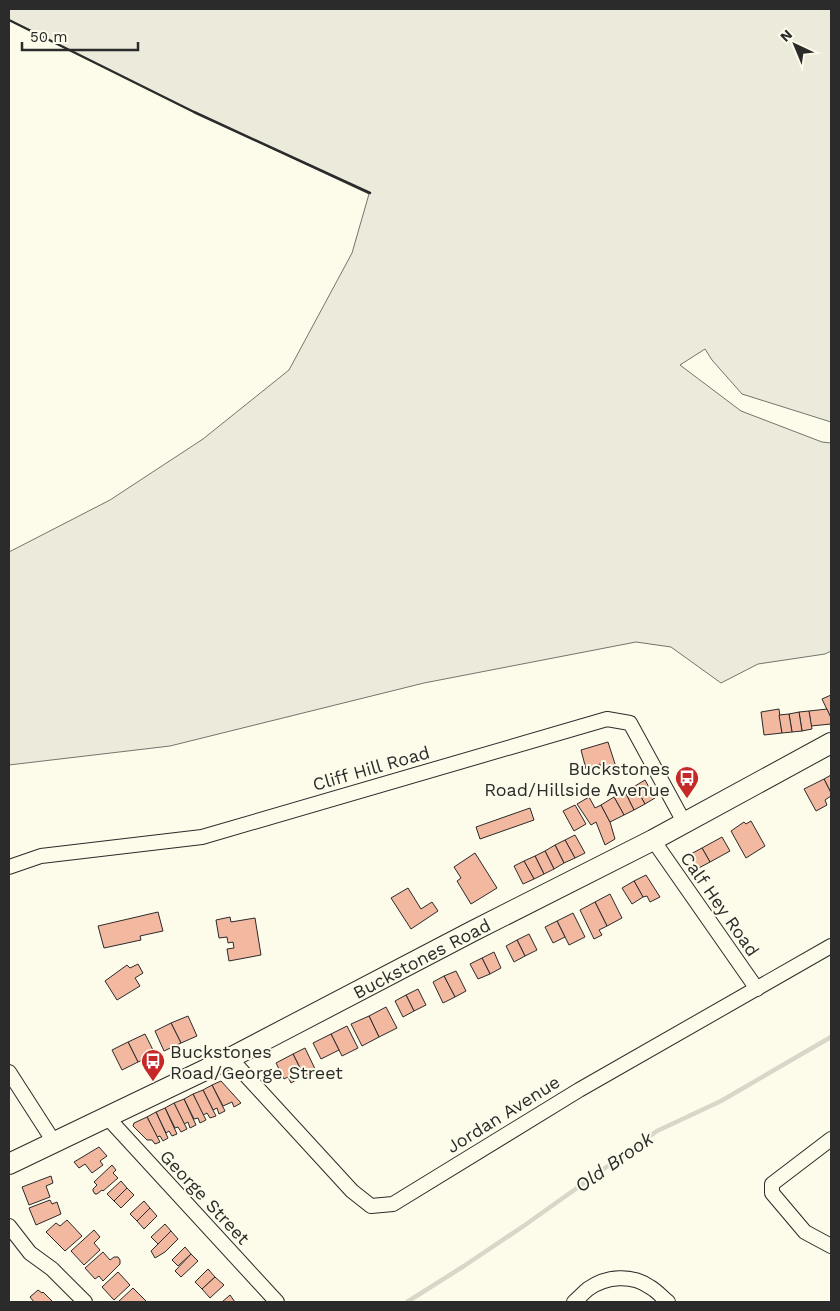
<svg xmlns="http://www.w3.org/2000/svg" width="840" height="1311" font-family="'Work Sans',sans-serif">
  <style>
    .green { fill: #ecebdb; stroke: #74746e }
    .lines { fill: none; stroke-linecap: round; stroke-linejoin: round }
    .stream { stroke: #d8d7c9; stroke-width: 4.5 }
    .building { fill: #f2b8a0; stroke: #2b2b2b }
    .street-casing { stroke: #2b2b2b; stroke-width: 16 }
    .secondary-casing { stroke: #2b2b2b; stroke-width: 22 }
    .street { stroke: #fdfbea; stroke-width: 14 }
    .secondary { stroke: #fdfbea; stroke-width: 20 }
    .wall { stroke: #2b2b2b; stroke-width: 2.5 }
    .labels { text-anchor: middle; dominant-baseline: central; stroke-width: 4; stroke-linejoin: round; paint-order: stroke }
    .street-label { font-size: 18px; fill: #2b2b2b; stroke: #fdfbea }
    .poi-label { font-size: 18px; fill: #2b2b2b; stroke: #fdfbea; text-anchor: end }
    .water-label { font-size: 19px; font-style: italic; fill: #2b2b2b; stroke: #fdfbea }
  </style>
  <rect width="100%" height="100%" fill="#fdfbea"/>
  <path class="green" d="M 9,9 L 831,9 L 831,422 L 742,394 L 712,360 L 705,349 L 680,365 L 741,411 L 822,442 L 831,443 L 831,651 L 825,654 L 758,664 L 721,683 L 671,647 L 636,642 L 424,683 L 170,746 L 9,765 L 9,552 L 110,500 L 203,439 L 289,370 L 352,253 L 369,194 L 194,112 L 9,20 Z"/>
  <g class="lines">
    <path class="stream" d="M 407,1302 L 464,1266 L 525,1225 L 657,1131 L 721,1101 L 831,1037"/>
  </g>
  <g class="building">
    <path d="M 831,695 L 831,718 L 822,699 Z"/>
    <path d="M 779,709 L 782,733 L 764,735 L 761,712 Z"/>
    <path d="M 827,709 L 831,718 L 831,724 L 811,726 L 809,711 Z"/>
    <path d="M 809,711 L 812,729 L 802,731 L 799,712 Z"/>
    <path d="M 799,712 L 802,731 L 792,732 L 789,714 Z"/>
    <path d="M 789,714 L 792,732 L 782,733 L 779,715 Z"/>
    <path d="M 608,742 L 617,770 L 603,774 L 600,764 L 586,769 L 581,750 Z"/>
    <path d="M 831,775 L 831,793 L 824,779 Z"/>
    <path d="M 824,779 L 831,793 L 831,796 L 825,800 L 827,805 L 816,811 L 804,789 Z"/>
    <path d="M 645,780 L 655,798 L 645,804 L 635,786 Z"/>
    <path d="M 635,786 L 645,804 L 634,810 L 625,792 Z"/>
    <path d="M 625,792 L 634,810 L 624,815 L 614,797 Z"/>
    <path d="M 589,797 L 595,808 L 601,805 L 610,822 L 615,839 L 605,845 L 596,822 L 591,825 L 577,804 Z"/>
    <path d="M 614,797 L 624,815 L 610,822 L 601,805 Z"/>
    <path d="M 575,805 L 586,824 L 574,831 L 563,811 Z"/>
    <path d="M 530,808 L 534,820 L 480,839 L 476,827 Z"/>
    <path d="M 751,821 L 765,846 L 746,858 L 731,831 L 744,822 L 746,824 Z"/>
    <path d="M 575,835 L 585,853 L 575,858 L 565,840 Z"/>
    <path d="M 722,837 L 730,851 L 710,862 L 702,848 Z"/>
    <path d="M 565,840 L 575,858 L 564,863 L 555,845 Z"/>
    <path d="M 555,845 L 564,863 L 554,869 L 545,851 Z"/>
    <path d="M 702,848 L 710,862 L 697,869 L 689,855 Z"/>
    <path d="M 545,851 L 554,869 L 544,874 L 535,856 Z"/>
    <path d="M 475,853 L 497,888 L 471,904 L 457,881 L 461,878 L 454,867 Z"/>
    <path d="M 535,856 L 544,874 L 534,879 L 524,861 Z"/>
    <path d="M 524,861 L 534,879 L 523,884 L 514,866 Z"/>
    <path d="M 646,875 L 660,897 L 650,902 L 647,896 L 643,897 L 634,881 Z"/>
    <path d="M 634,881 L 643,897 L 632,904 L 622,888 Z"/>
    <path d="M 408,888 L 421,909 L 432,902 L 438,911 L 411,929 L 391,898 Z"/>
    <path d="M 610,894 L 622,918 L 607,926 L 595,902 Z"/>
    <path d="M 595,902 L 607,926 L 599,930 L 602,935 L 594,939 L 580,910 Z"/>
    <path d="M 158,912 L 163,931 L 140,936 L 141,940 L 104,948 L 98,926 Z"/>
    <path d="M 573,913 L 585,937 L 569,945 L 557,921 Z"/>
    <path d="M 230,917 L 231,922 L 255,918 L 261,955 L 229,961 L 227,949 L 234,948 L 233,942 L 228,943 L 227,937 L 219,938 L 216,920 Z"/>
    <path d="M 557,921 L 565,937 L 553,943 L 545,927 Z"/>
    <path d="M 529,934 L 537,950 L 525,956 L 517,940 Z"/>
    <path d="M 517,940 L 525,956 L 514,962 L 506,946 Z"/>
    <path d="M 494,952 L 501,968 L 490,974 L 482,958 Z"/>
    <path d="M 482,958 L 490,974 L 478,979 L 470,964 Z"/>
    <path d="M 138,964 L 143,973 L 135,978 L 140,986 L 117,1000 L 105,981 L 127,965 L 130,968 Z"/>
    <path d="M 456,971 L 466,991 L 455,997 L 444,976 Z"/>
    <path d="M 444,976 L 455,997 L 443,1003 L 433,982 Z"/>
    <path d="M 418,989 L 426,1005 L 414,1011 L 406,995 Z"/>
    <path d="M 406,995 L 414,1011 L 403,1017 L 395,1001 Z"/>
    <path d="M 386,1007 L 397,1028 L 379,1037 L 369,1016 Z"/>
    <path d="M 188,1016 L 197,1036 L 181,1043 L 171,1023 Z"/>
    <path d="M 369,1016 L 379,1037 L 362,1046 L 351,1024 Z"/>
    <path d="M 171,1023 L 181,1043 L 164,1051 L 155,1031 Z"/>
    <path d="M 347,1026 L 358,1048 L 342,1056 L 331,1034 Z"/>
    <path d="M 145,1034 L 155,1054 L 138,1062 L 128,1042 Z"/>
    <path d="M 331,1034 L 339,1050 L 321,1059 L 313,1043 Z"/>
    <path d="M 128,1042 L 138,1062 L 122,1070 L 112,1050 Z"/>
    <path d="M 305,1048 L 316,1071 L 304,1076 L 293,1054 Z"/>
    <path d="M 293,1054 L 301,1070 L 293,1074 L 296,1080 L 291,1083 L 288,1077 L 284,1079 L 276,1063 Z"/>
    <path d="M 221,1081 L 241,1103 L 234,1107 L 232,1102 L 223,1106 L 212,1085 Z"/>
    <path d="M 212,1085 L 225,1111 L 219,1114 L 217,1108 L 213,1110 L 203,1090 Z"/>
    <path d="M 203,1090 L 216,1116 L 210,1118 L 207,1113 L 203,1115 L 193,1094 Z"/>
    <path d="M 193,1094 L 206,1120 L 200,1123 L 198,1118 L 194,1119 L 184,1099 Z"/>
    <path d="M 184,1099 L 196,1125 L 190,1128 L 188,1122 L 184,1124 L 174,1103 Z"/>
    <path d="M 174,1103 L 187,1129 L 181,1132 L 178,1127 L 175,1128 L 165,1108 Z"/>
    <path d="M 165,1108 L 177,1134 L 172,1136 L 169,1131 L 166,1133 L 156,1112 Z"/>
    <path d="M 156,1112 L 168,1138 L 163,1141 L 160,1136 L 157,1137 L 147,1117 Z"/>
    <path d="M 147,1117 L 160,1142 L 155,1144 L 152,1140 L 147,1140 L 133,1126 L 134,1123 Z"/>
    <path d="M 99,1147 L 107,1156 L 100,1161 L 103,1165 L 92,1173 L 85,1164 L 79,1168 L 74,1162 Z"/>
    <path d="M 112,1165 L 116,1170 L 113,1173 L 118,1178 L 103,1191 L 102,1190 L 97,1194 L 95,1194 L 93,1191 L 93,1189 L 97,1185 L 94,1182 Z"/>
    <path d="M 51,1176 L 53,1183 L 46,1186 L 50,1197 L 29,1205 L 22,1187 Z"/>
    <path d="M 121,1181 L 127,1188 L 114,1201 L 107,1194 Z"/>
    <path d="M 127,1188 L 134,1195 L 121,1208 L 114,1201 Z"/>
    <path d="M 50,1200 L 52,1204 L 57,1202 L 61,1214 L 36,1225 L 29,1208 Z"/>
    <path d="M 144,1201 L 150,1208 L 137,1221 L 130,1214 Z"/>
    <path d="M 150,1208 L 157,1216 L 144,1229 L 137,1221 Z"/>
    <path d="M 67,1220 L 82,1236 L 65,1251 L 46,1232 L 56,1223 L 60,1226 Z"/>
    <path d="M 165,1224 L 171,1231 L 158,1244 L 151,1237 Z"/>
    <path d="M 94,1230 L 100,1237 L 94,1243 L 100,1250 L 84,1265 L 71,1251 Z"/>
    <path d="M 171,1231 L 178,1239 L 165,1252 L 155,1258 L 151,1251 Z"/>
    <path d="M 185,1247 L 191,1254 L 178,1266 L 172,1260 Z"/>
    <path d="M 103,1252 L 110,1260 L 114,1257 L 118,1257 L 120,1260 L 120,1264 L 103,1281 L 99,1276 L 95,1279 L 85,1268 Z"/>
    <path d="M 191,1254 L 198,1261 L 181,1277 L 175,1271 Z"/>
    <path d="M 208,1269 L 215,1277 L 202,1289 L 195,1282 Z"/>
    <path d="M 118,1272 L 130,1285 L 114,1300 L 102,1287 Z"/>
    <path d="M 215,1277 L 224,1285 L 210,1298 L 202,1289 Z"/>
    <path d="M 133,1288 L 146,1301 L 144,1302 L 118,1302 Z"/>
    <path d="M 38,1290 L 42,1293 L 43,1292 L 53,1302 L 34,1302 L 30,1297 Z"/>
    <path d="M 230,1295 L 235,1302 L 222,1302 Z"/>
  </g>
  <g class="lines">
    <g class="street-casing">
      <g id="street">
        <path d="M 653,840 L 757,989"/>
        <path d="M 9,867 L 41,856 L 202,837 L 607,719 L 630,723 L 684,822"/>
        <path d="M 230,1058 L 352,1191 L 371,1206 L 393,1204 L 579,1090 L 831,946"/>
        <path d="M 9,1072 L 54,1142"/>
        <path d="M 107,1117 L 277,1302"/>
        <path d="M 831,1139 L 772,1184 L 772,1193 L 805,1232 L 831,1246"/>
        <path d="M 9,1226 L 30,1253 L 52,1269 L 85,1302"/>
        <path d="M 574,1302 C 579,1298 583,1293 588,1289 C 606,1276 632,1274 650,1287 C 657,1291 662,1297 668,1302"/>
      </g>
    </g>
    <g class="secondary-casing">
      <g id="secondary">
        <path id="s1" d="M 9,1164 L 230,1058 L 473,931 L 653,840 L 831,743"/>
      </g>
    </g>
    <use href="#street" class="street"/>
    <use href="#secondary" class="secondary"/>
    <path class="wall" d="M 9,20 L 194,112 L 370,193"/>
  </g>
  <defs>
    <g id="bus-pin" transform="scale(1.25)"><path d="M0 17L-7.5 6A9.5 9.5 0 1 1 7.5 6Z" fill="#c62828" stroke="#fdfbea"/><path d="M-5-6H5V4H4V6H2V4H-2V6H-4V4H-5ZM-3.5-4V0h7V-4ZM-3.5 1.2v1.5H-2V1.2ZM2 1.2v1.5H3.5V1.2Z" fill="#fff"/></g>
  </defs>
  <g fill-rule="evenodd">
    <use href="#bus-pin" x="687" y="778"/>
    <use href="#bus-pin" x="153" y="1061"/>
  </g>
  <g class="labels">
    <g class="street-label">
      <text transform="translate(371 768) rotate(-16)">Cliff Hill Road</text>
      <text transform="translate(720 904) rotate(55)">Calf Hey Road</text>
      <text stroke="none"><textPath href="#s1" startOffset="461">Buckstones Road</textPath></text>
      <text transform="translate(503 1114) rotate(-32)">Jordan Avenue</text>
      <text transform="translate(205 1197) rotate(47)">George Street</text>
    </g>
    <g class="poi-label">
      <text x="670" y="768">Buckstones<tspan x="670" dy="21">Road/Hillside Avenue</tspan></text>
      <text x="170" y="1051" text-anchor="start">Buckstones<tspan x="170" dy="21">Road/George Street</tspan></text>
    </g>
    <g class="water-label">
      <text transform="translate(614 1162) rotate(-35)">Old Brook</text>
    </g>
  </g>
  <rect width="840" height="1311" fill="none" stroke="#2b2b2b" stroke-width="20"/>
  <g transform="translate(795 45) rotate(316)" stroke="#fdfbea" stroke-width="4" paint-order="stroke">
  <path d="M0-4L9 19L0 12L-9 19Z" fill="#2b2b2b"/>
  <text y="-8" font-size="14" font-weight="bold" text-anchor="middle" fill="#2b2b2b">N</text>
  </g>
  <path d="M22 42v8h116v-8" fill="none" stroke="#2b2b2b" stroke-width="2.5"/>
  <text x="30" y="42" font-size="15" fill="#2b2b2b" stroke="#fdfbea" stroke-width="4" paint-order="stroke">50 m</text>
</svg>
